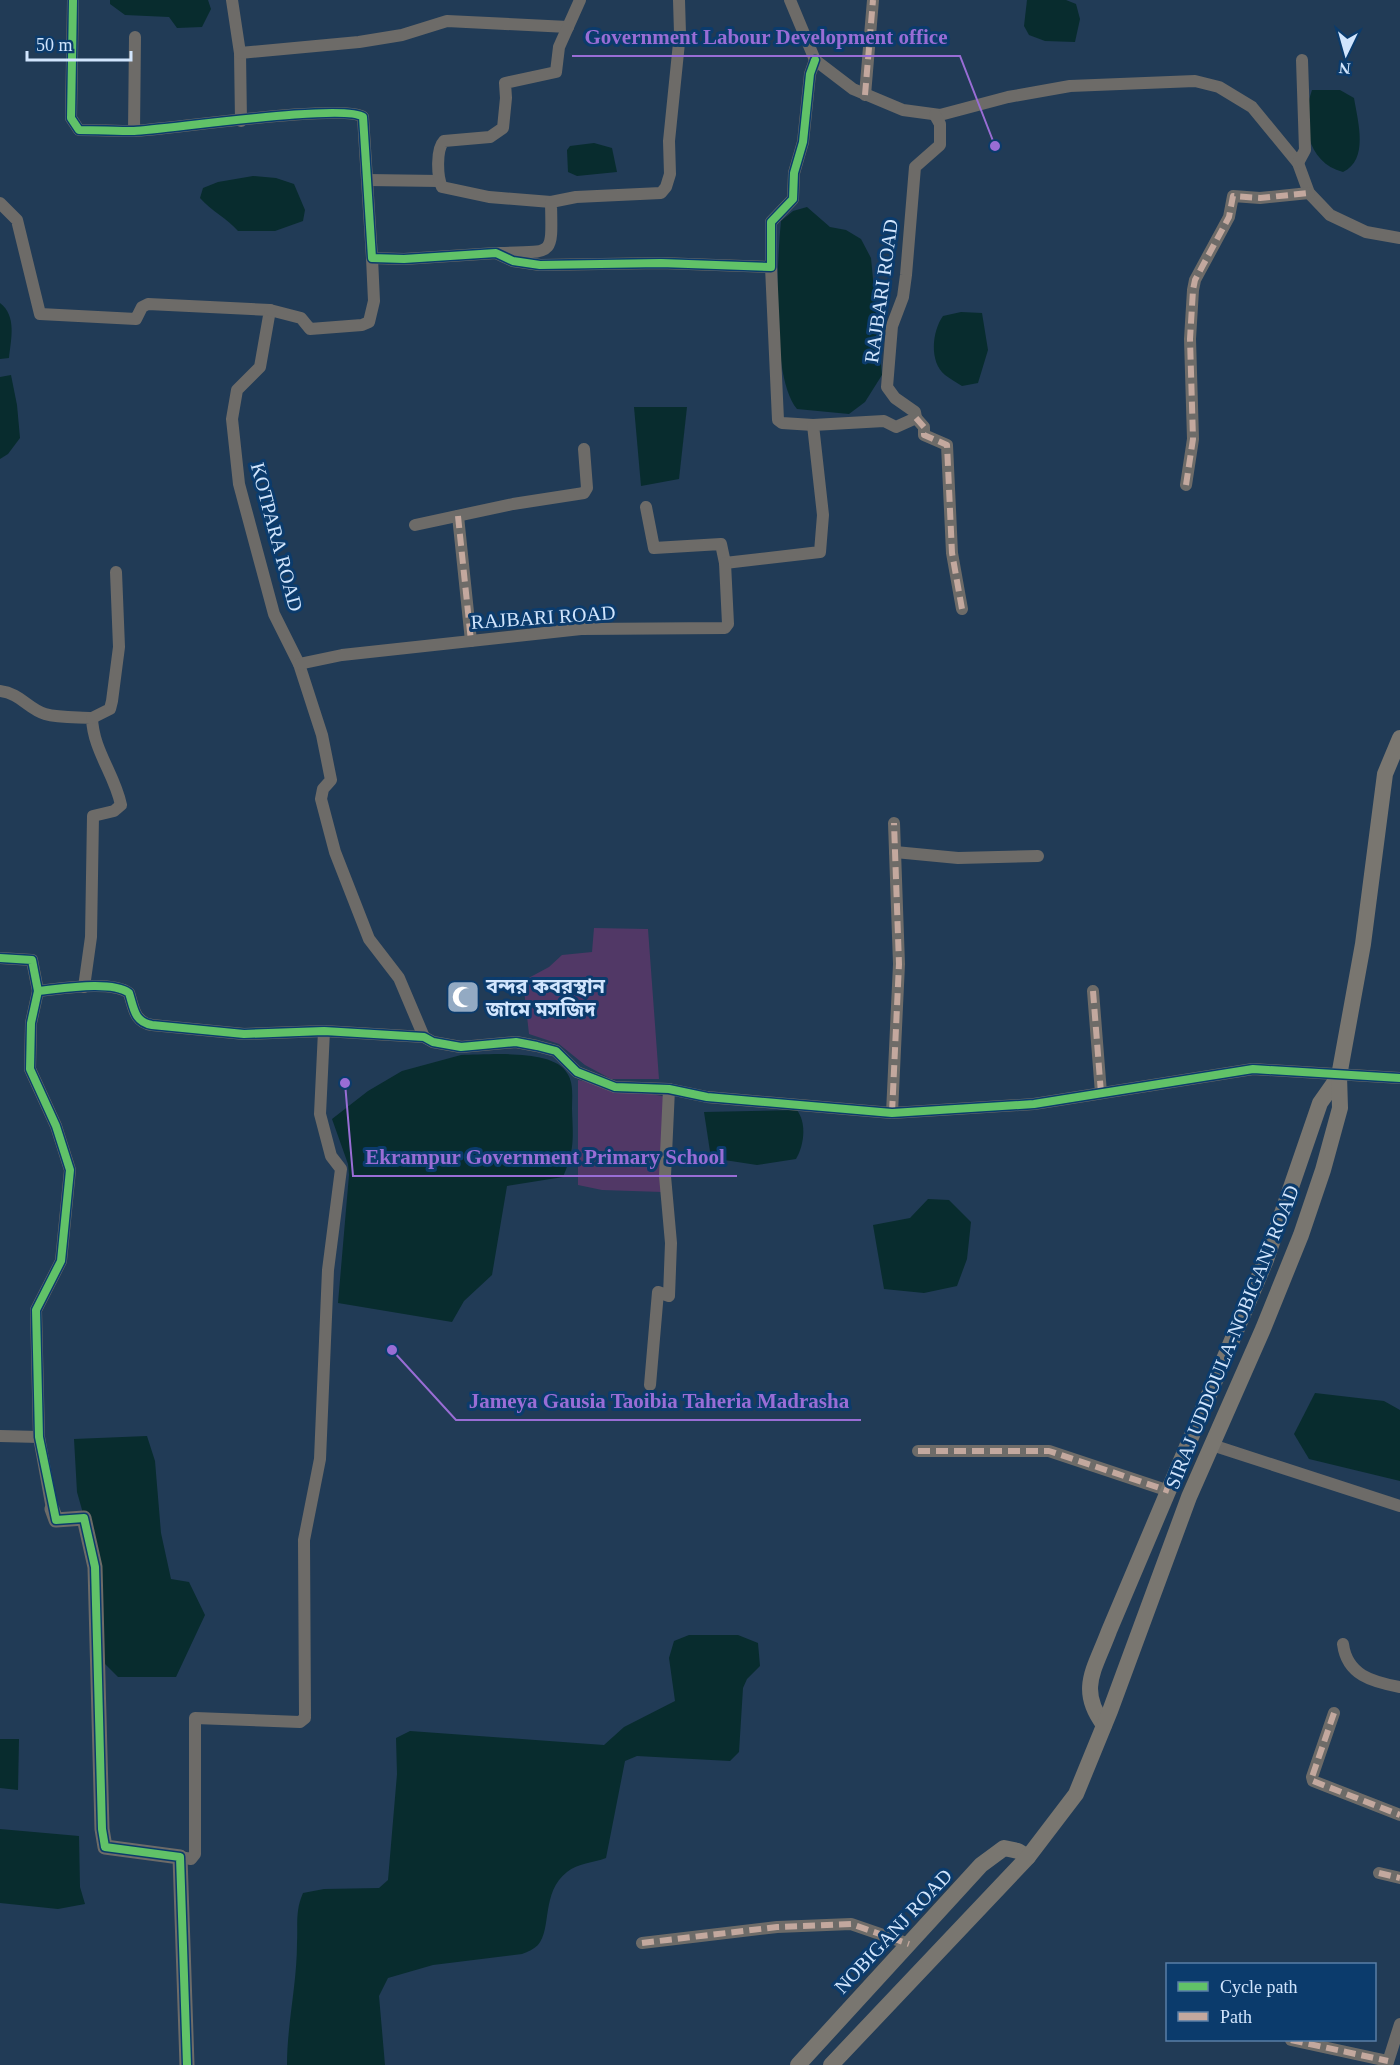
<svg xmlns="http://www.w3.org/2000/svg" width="1400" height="2065" font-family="'Times New Roman','Noto Sans Bengali',serif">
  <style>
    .green { fill: #513866 }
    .water { fill: #082c2e }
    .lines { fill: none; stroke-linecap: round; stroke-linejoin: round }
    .minor { stroke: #6d6b68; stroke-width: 12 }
    .tertiary { stroke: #6d6b68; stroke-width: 15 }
    .secondary { stroke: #797670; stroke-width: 16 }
    .quiet { stroke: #c3a89e; stroke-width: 6; stroke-dasharray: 12 6; stroke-linecap: butt }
    .cycleway-casing { stroke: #0b3b6c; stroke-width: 11 }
    .cycleway { stroke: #61c268; stroke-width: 8 }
    .labels { text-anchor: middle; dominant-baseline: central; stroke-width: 6; stroke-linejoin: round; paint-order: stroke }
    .street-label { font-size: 20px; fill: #d1e5fd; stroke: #0b3b6c }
    .poi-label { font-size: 20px; font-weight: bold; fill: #d1e5fd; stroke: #0b3b6c; text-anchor: start }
    .leader { fill: none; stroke: #996dd5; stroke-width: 2 }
    .callout-dot { fill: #996dd5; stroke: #0b3b6c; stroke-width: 2 }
    .callout-label { font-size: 21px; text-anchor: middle; font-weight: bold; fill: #996dd5; stroke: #0b3b6c; stroke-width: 6; stroke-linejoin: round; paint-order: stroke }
  </style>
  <rect width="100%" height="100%" fill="#213b56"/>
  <g class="green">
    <path d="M 594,928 L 648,929 L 659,1079 L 611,1079 L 585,1065 L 559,1044 L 529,1034 L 523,981 L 549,967 L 562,955 L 592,952 Z"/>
    <path d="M 578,1080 L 667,1097 L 662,1192 L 602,1190 L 578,1185 Z"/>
  </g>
  <g class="water">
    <path d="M 110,0 L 208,0 L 211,9 L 202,27 L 177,28 L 169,17 L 125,15 L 110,4 Z"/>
    <path d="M 1027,0 L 1066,0 L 1076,4 L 1080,19 L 1075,42 L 1045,41 L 1029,35 L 1024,26 Z"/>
    <path d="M 1312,90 L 1340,90 L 1354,98 C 1358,122 1369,160 1343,172 C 1306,162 1301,121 1312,90 Z"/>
    <path d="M 594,143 L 612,148 L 617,172 L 577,176 L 568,172 L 567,150 L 570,146 Z"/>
    <path d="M 253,176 L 276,178 L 294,184 L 305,210 L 303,221 L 275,231 L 238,231 C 227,218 211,211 200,198 L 203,188 L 218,182 Z"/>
    <path d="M 807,207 L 830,227 L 846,230 L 861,239 L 871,258 L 882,375 L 865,402 L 849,414 L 797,409 C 771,378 777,263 781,221 L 793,211 Z"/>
    <path d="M 0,303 C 17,316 11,339 9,358 L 0,359 Z"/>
    <path d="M 961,312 L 982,313 L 988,350 L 978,383 L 962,386 C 956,382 950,379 945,375 C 929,362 932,331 943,316 Z"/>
    <path d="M 11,375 L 17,405 L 20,438 L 8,454 L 0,459 L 0,377 Z"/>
    <path d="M 634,407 L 687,407 L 679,479 L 641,486 Z"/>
    <path d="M 461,1055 C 487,1055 553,1048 567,1073 C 574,1083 572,1097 572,1109 C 573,1138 575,1149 563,1177 L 507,1186 L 492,1275 L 464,1301 L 452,1322 L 338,1303 L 349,1175 L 348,1164 L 332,1119 L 368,1091 L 402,1071 Z"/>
    <path d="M 797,1110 C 807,1124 804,1145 796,1159 L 757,1165 L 711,1158 L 704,1112 Z"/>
    <path d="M 928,1199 L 949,1200 L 971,1222 L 967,1259 L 957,1286 L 924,1293 L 884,1289 L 873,1225 L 910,1218 Z"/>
    <path d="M 1315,1393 L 1384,1401 L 1400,1410 L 1400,1481 L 1309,1459 L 1294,1434 Z"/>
    <path d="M 147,1436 L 155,1461 L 161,1533 L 171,1579 L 189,1582 L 205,1615 L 176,1677 L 118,1677 L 95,1654 L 95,1556 L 77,1492 L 74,1439 Z"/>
    <path d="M 689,1635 L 738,1635 L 758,1643 L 760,1666 L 747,1679 L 743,1688 L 739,1752 L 730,1761 L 637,1756 L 625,1761 L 606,1858 C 593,1863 578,1863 567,1872 C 541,1892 552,1929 538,1945 C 534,1949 528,1952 522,1954 L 433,1965 L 388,1978 L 379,1996 L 385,2065 L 287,2065 C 287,2024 297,1984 297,1943 C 298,1925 295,1911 303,1893 L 324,1889 L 379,1888 L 388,1880 L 397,1774 L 396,1738 L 410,1731 L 604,1745 L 624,1727 L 675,1701 L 669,1658 L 674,1641 Z"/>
    <path d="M 0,1739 L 19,1739 L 18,1790 L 0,1788 Z"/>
    <path d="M 0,1829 L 79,1836 L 80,1887 L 85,1904 L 58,1909 L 0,1903 Z"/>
  </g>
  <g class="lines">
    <g class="minor">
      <path d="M 73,0 L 71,118 L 79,130 C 97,130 116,131 134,131 C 170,129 345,103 363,117 L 372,258 L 404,259 L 496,253 L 513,261 L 540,265 L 661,263 L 771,267 L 771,222 L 793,199 L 794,173 L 803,142 L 810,74 L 815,60"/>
      <path d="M 232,0 L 240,53 L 241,121"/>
      <path d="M 790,0 L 815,60 L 853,89 L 903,110 L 940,115 L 1008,97 L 1070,86 L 1195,81 L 1219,87 L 1252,107 L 1298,163 L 1309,193 L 1330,215 L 1366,232 L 1400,238"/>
      <path d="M 240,53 L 359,42 L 402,35 L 447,21 L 568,27"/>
      <path d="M 865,95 L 873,0"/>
      <path d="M 134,131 L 135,37"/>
      <path d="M 1298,163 L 1305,150 L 1302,60"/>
      <path d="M 368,180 L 439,181"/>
      <path d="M 551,202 L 489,197 L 442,187 C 437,177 436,149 444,141 L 490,137 L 503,128 L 506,98 L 505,83 L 556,72 L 559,47 L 580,0"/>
      <path d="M 0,203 L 17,220 L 40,314 L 136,319 L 142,307 L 148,304 L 270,310 L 260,367 L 237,390 L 232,419 L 239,484 L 274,614 L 299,664 L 322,735 L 331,780 L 323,789 L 321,799 L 335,852 L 369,939 L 399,978 L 424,1037"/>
      <path d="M 500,253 C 555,251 552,258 551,202 L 576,197 L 661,193 L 666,187 L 670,174 L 669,141 L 680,33 L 679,0"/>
      <path d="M 771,267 L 778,420 L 782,423 L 813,425"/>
      <path d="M 270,310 L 301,318 L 310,329 L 362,325 L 369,322 L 374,301 L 372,258"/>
      <path d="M 916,418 L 924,427 L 924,435 L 947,445 L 952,553 L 962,609"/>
      <path d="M 1186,485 L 1193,439 L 1190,339 L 1193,290 L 1195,280 L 1229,217 L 1233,196 L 1260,198 L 1309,193"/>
      <path d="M 646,507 L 654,548 L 721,544 L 725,563 L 820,552 L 823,515 L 813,425 L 884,421 L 896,427 L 916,418 L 915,412 L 895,398 L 887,387 L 892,326 L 903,297 L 906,275 L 915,167 L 940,145 L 940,124 L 935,115"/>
      <path d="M 458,516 L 471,641"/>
      <path d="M 415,525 L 513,504 L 584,493 L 587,488 L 584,449"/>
      <path d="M 299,664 L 342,655 L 581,629 L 725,628 L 728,624 L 725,563"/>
      <path d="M 0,691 C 20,693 28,709 45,714 C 59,718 77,717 92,718 C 93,750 115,775 121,805 L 114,811 L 93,816 L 91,937 L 84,987"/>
      <path d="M 92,718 L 110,709 L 112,701 L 119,647 L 116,572"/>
      <path d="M 895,852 L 958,858 L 1038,856"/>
      <path d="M 0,958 L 32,960 L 38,991 C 60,989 111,980 129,993 C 134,1008 134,1022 152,1025 L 244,1034 L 324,1031 L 424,1037 L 433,1042 L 461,1047 L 516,1042 L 537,1046 L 556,1051 L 577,1072 L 615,1087 L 669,1089 L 707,1097 L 892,1113 L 1034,1104 L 1253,1069 L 1400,1078"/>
      <path d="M 38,991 L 31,1023 L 30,1069 L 56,1126 L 70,1170 L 61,1261 L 36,1310 L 39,1437 L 52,1509"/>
      <path d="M 1093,991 L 1101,1093"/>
      <path d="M 892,1113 L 899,964 L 894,823"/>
      <path d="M 650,1385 L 658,1292 L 669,1296 L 671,1243 L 665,1176 L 669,1089"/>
      <path d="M 0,1436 L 39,1437"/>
      <path d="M 1212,1445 L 1400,1506"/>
      <path d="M 918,1451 L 1049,1451 L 1169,1491"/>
      <path d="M 1343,1644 C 1347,1675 1372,1682 1400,1687"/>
      <path d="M 1334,1713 L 1312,1777 L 1313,1781 L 1400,1815"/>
      <path d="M 180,1857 L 191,1859 L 195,1854 L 195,1718 L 300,1722 L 305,1718 L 304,1540 L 320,1459 L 328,1270 L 341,1169 L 331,1156 L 320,1114 L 324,1031"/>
      <path d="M 1379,1873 L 1400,1878"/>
      <path d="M 642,1943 L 777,1927 L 851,1924 L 909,1944"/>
      <path d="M 1291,2040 L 1388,2061"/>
      <path d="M 1387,2065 L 1400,2024"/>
    </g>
    <path class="tertiary" d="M 52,1509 L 56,1520 L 84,1518 L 95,1567 L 102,1829 L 105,1847 L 180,1857 L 187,2065"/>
    <g class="secondary">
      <path d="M 1104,1725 C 1077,1689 1095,1669 1109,1631 L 1266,1260 L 1320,1103 L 1339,1076"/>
      <path d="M 798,2065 L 981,1865 L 1004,1848 L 1018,1851 L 1028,1857"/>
      <path d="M 831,2065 L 1028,1857 L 1076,1794 L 1110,1711 L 1189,1497 L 1263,1329 L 1301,1235 L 1323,1170 L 1340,1108 L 1339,1076 L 1363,944 L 1385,774 L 1400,738"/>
    </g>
    <g class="quiet">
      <path d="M 865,95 L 873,0"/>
      <path d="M 916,418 L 924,427 L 924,435 L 947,445 L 952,553 L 962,609"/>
      <path d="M 1186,485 L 1193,439 L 1190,339 L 1193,290 L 1195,280 L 1229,217 L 1233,196 L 1260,198 L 1309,193"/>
      <path d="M 458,516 L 471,641"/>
      <path d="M 1093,991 L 1101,1093"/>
      <path d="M 892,1113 L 899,964 L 894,823"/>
      <path d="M 918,1451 L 1049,1451 L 1169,1491"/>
      <path d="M 1334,1713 L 1312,1777 L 1313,1781 L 1400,1815"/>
      <path d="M 1379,1873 L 1400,1878"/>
      <path d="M 642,1943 L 777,1927 L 851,1924 L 909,1944"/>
      <path d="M 1291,2040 L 1388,2061"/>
    </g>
    <g class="cycleway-casing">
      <g id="cycleway">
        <path d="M 73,0 L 71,118 L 79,130 C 97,130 116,131 134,131 C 170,129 345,103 363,117 L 372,258 L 404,259 L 496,253 L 513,261 L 540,265 L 661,263 L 771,267 L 771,222 L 793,199 L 794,173 L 803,142 L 810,74 L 815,60"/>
        <path d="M 0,958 L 32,960 L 38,991 C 60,989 111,980 129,993 C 134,1008 134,1022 152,1025 L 244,1034 L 324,1031 L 424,1037 L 433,1042 L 461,1047 L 516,1042 L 537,1046 L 556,1051 L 577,1072 L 615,1087 L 669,1089 L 707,1097 L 892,1113 L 1034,1104 L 1253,1069 L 1400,1078"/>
        <path d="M 38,991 L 31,1023 L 30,1069 L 56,1126 L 70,1170 L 61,1261 L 36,1310 L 39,1437 L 56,1520 L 84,1518 L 95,1567 L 102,1829 L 105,1847 L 180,1857 L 187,2065"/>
      </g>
    </g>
    <use href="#cycleway" class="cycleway"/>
  </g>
  <defs>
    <g id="mosque-square" transform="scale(1.725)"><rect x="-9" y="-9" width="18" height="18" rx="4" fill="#93aac3" stroke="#0b3b6c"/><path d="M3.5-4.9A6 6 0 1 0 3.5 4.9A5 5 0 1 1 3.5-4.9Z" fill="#fff"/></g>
  </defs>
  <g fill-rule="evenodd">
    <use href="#mosque-square" x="463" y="997"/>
  </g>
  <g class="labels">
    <g class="street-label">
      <text transform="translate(881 291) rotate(-82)">RAJBARI ROAD</text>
      <text transform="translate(277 537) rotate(75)">KOTPARA ROAD</text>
      <text transform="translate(543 617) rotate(-4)">RAJBARI ROAD</text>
      <text transform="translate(1232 1337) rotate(-68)">SIRAJ UDDOULA-NOBIGANJ ROAD</text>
      <text transform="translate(893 1931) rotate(-47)">NOBIGANJ ROAD</text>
    </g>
    <g class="poi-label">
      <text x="486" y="986">বন্দর কবরস্থান<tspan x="486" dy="23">জামে মসজিদ</tspan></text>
    </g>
  </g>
  <path class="leader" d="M995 146L960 56H572M345 1083L353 1176H737M392 1350L456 1420H861"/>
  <g class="callout-dot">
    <circle cx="995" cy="146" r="6"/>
    <circle cx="345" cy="1083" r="6"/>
    <circle cx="392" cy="1350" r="6"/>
  </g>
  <g class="callout-label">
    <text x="766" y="44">Government Labour Development office</text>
    <text x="545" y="1164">Ekrampur Government Primary School</text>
    <text x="659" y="1408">Jameya Gausia Taoibia Taheria Madrasha</text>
  </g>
  <rect x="1166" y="1963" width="210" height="78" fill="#0b3b6c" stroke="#5a7fa6" stroke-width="1.5"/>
  <rect x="1178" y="1982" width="30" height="9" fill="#61c268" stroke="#5a7fa6" stroke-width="1.5"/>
  <text x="1220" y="1993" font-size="18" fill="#d1e5fd">Cycle path</text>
  <rect x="1178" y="2012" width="30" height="9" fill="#c3a89e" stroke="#5a7fa6" stroke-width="1.5"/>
  <text x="1220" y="2023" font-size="18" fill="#d1e5fd">Path</text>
  <g transform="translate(1346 54) rotate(185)" stroke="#0b3b6c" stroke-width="4.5" paint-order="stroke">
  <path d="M0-4.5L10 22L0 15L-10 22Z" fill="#d1e5fd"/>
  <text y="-9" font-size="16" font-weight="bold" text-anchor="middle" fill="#d1e5fd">N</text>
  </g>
  <path d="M27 51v9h104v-9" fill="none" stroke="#d1e5fd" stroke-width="3"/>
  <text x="36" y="51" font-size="18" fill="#d1e5fd" stroke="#0b3b6c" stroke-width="4.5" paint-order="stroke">50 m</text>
</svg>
